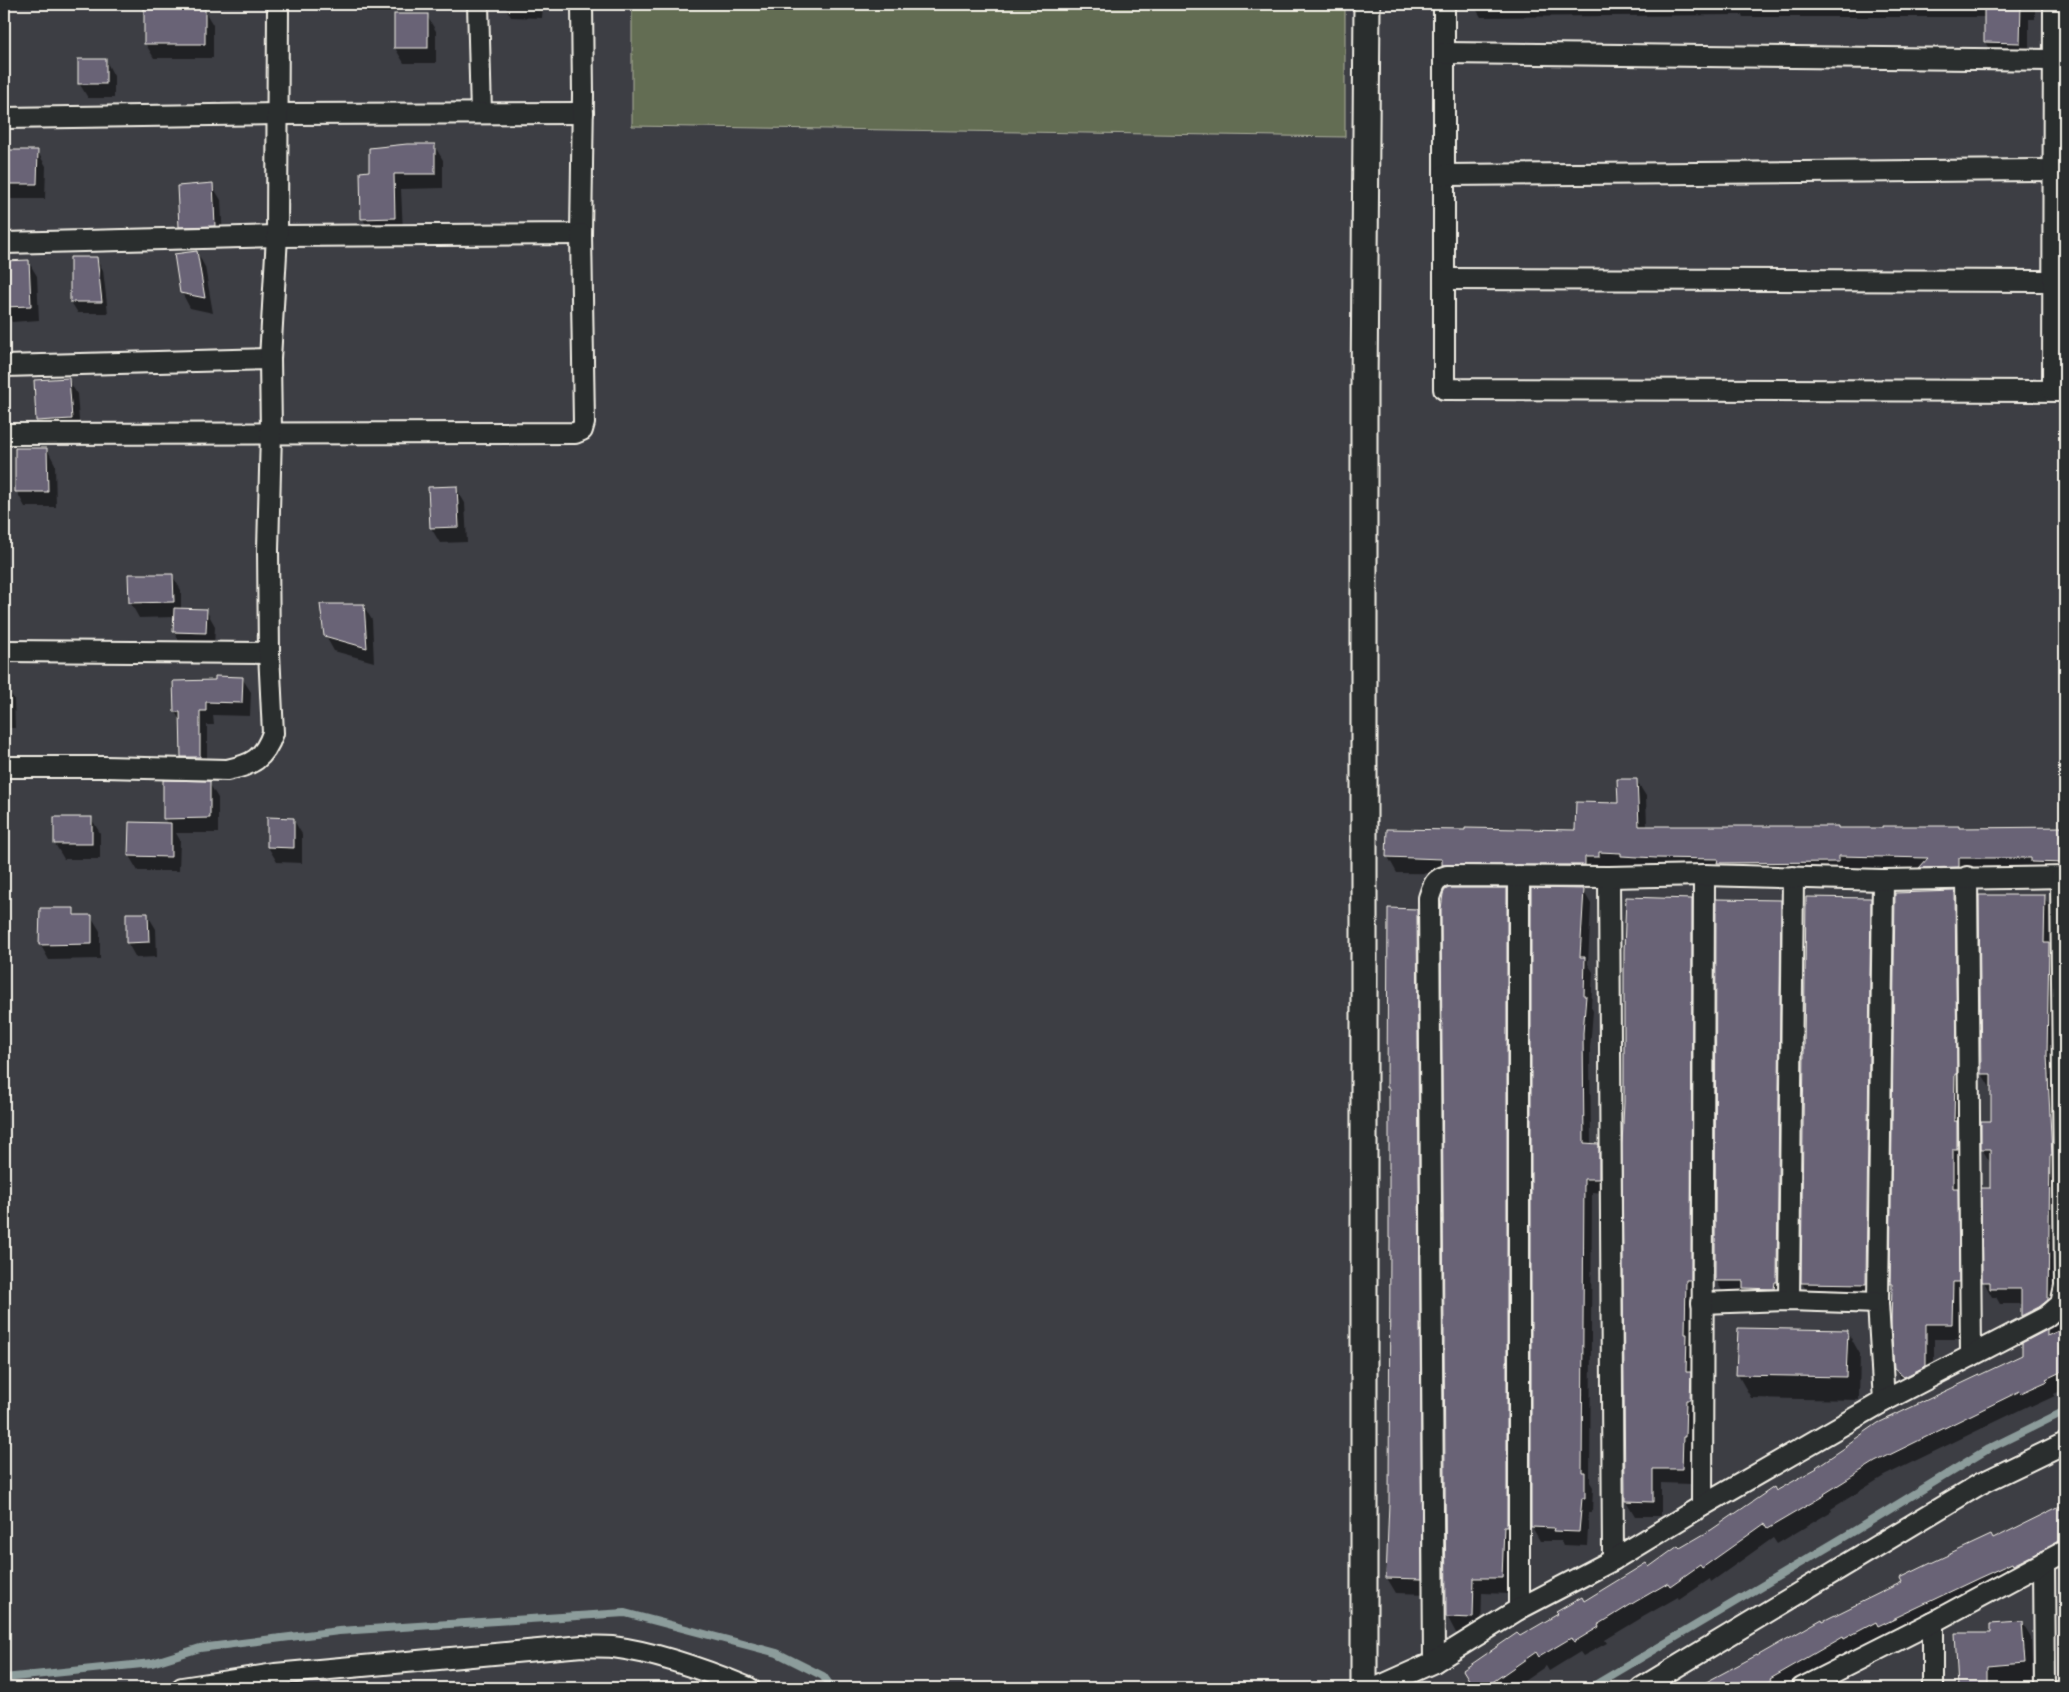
<svg xmlns="http://www.w3.org/2000/svg" width="2069" height="1692" font-family="Itim,sans-serif">
  <style>
    .green { fill: #646d53; stroke: #acaf9e }
    .shadow { fill: #0007 }
    .lines { fill: none; stroke-linecap: round; stroke-linejoin: round }
    .stream { stroke: #8c9c9b; stroke-width: 8 }
    .building { fill: #696476; stroke: #f4f1e8 }
    .minor-casing { stroke: #f4f1e8; stroke-width: 24 }
    .tertiary-casing { stroke: #f4f1e8; stroke-width: 29 }
    .minor { stroke: #2a2d2e; stroke-width: 20 }
    .tertiary { stroke: #2a2d2e; stroke-width: 25 }
  </style>
  <rect width="100%" height="100%" fill="#3d3e44"/>
  <filter id="ink" filterUnits="userSpaceOnUse"><feTurbulence type="fractalNoise" baseFrequency=".02" numOctaves="2"/><feDisplacementMap in="SourceGraphic" scale="10" xChannelSelector="R" yChannelSelector="G"/><feConvolveMatrix kernelMatrix="1 2 1 2 8 2 1 2 1" color-interpolation-filters="sRGB"/></filter>
  <g filter="url(#ink)">
    <path class="green" d="M 632,4 L 1345,4 L 1345,137 L 632,126 Z"/>
    <g class="shadow">
      <path d="M 504,4 L 543,4 L 542,18 L 511,17 Z"/>
      <path d="M 1473,4 L 2035,4 L 2035,19 L 2029,19 L 2029,58 L 1994,57 L 1985,42 L 1986,17 L 1743,17 L 1742,15 L 1481,17 Z"/>
      <path d="M 204,10 L 213,25 L 213,58 L 154,58 L 145,43 Z"/>
      <path d="M 395,16 L 427,16 L 436,31 L 436,63 L 404,63 L 395,48 Z"/>
      <path d="M 106,61 L 114,76 L 114,98 L 88,98 L 79,83 Z"/>
      <path d="M 434,145 L 443,160 L 443,188 L 401,189 L 403,233 L 371,234 L 363,219 L 361,173 L 371,173 Z"/>
      <path d="M 4,151 L 37,151 L 46,166 L 45,199 L 4,199 Z"/>
      <path d="M 212,185 L 221,200 L 223,241 L 189,241 L 180,226 Z"/>
      <path d="M 197,252 L 205,267 L 213,313 L 190,308 L 182,293 Z"/>
      <path d="M 96,259 L 103,270 L 108,313 L 78,313 L 71,302 Z"/>
      <path d="M 28,261 L 37,276 L 39,320 L 12,322 L 4,309 L 4,262 Z"/>
      <path d="M 68,379 L 77,394 L 80,434 L 46,436 L 37,421 Z"/>
      <path d="M 47,449 L 55,464 L 56,507 L 25,507 L 17,492 Z"/>
      <path d="M 456,488 L 465,503 L 467,542 L 440,543 L 431,528 Z"/>
      <path d="M 172,575 L 181,590 L 181,610 L 206,610 L 215,626 L 214,648 L 183,647 L 174,632 L 174,617 L 139,618 L 130,602 Z"/>
      <path d="M 363,605 L 372,620 L 374,662 L 334,651 L 325,635 Z"/>
      <path d="M 4,612 L 10,623 L 10,649 L 4,649 Z"/>
      <path d="M 242,678 L 251,692 L 250,716 L 213,715 L 214,725 L 207,725 L 207,771 L 191,771 L 183,757 L 182,723 L 175,712 L 216,681 Z"/>
      <path d="M 4,684 L 14,699 L 15,728 L 4,728 Z"/>
      <path d="M 1636,780 L 1646,796 L 1647,827 L 2065,829 L 2065,879 L 1397,873 L 1388,857 L 1576,831 L 1619,804 Z"/>
      <path d="M 209,783 L 218,798 L 218,833 L 176,833 L 180,840 L 179,871 L 138,871 L 129,856 L 168,825 L 164,818 Z"/>
      <path d="M 91,818 L 100,833 L 100,859 L 64,859 L 55,844 Z"/>
      <path d="M 293,819 L 302,834 L 302,863 L 277,862 L 268,847 Z"/>
      <path d="M 1506,890 L 1516,906 L 1511,1594 L 1482,1593 L 1481,1633 L 1456,1633 L 1447,1616 Z"/>
      <path d="M 1583,890 L 1591,904 L 1588,964 L 1593,972 L 1591,1007 L 1593,1011 L 1590,1048 L 1591,1145 L 1598,1146 L 1606,1160 L 1606,1193 L 1592,1192 L 1590,1482 L 1593,1487 L 1592,1512 L 1589,1512 L 1587,1546 L 1563,1545 L 1561,1541 L 1540,1541 L 1532,1527 Z"/>
      <path d="M 1955,892 L 1963,907 L 1960,1339 L 1934,1339 L 1934,1381 L 1904,1384 L 1895,1369 L 1893,1288 L 1891,1284 L 1896,894 Z"/>
      <path d="M 2044,897 L 2053,912 L 2058,1313 L 2031,1331 L 2022,1316 L 2022,1304 L 2000,1304 L 1996,1297 L 1992,1297 L 1984,1282 L 1983,1189 L 1991,1189 L 1991,1164 L 1982,1149 L 1982,1122 L 1993,1122 L 1993,1089 L 1991,1089 L 1982,1074 Z"/>
      <path d="M 1807,899 L 1870,899 L 1879,915 L 1874,1299 L 1811,1298 L 1802,1283 Z"/>
      <path d="M 1691,900 L 1700,916 L 1693,1452 L 1691,1452 L 1690,1484 L 1661,1483 L 1661,1516 L 1635,1516 L 1626,1501 Z"/>
      <path d="M 1780,901 L 1789,916 L 1785,1297 L 1725,1296 L 1716,1280 Z"/>
      <path d="M 73,910 L 77,917 L 91,916 L 100,931 L 100,959 L 49,960 L 40,944 Z"/>
      <path d="M 1416,910 L 1425,925 L 1430,1594 L 1396,1593 L 1387,1578 L 1391,1464 L 1390,1091 L 1388,1088 Z"/>
      <path d="M 147,914 L 156,929 L 157,957 L 136,958 L 127,942 Z"/>
      <path d="M 2064,1319 L 2065,1322 L 2065,1389 L 2054,1394 L 2055,1396 L 2031,1407 L 2030,1405 L 1884,1476 L 1831,1509 L 1832,1511 L 1777,1544 L 1773,1538 L 1711,1582 L 1710,1579 L 1679,1600 L 1678,1597 L 1643,1617 L 1605,1640 L 1607,1643 L 1583,1656 L 1580,1652 L 1549,1671 L 1546,1666 L 1514,1688 L 1475,1688 L 1464,1670 L 1520,1638 L 1648,1569 L 1776,1492 L 2023,1356 L 2023,1344 L 2052,1328 Z"/>
      <path d="M 1847,1331 L 1860,1354 L 1859,1400 L 1751,1398 L 1738,1375 Z"/>
      <path d="M 2065,1504 L 2065,1558 L 1853,1652 L 1790,1688 L 1701,1688 L 1821,1620 L 1822,1622 Z"/>
      <path d="M 2022,1623 L 2031,1638 L 2033,1688 L 1959,1688 L 1959,1665 L 1992,1634 Z"/>
    </g>
    <g class="lines">
      <g class="stream">
        <path d="M 4,1678 L 152,1663 L 200,1648 L 339,1631 L 625,1613 L 777,1653 L 823,1676 L 832,1688"/>
        <path d="M 1590,1688 L 1856,1530 L 1988,1449 L 2065,1411"/>
      </g>
    </g>
    <g class="building">
      <path d="M 1984,4 L 2021,4 L 2020,43 L 1984,42 Z"/>
      <rect x="144" y="8" width="61" height="36"/>
      <rect x="394" y="14" width="34" height="34"/>
      <rect x="78" y="59" width="28" height="25"/>
      <path d="M 407,144 L 435,144 L 435,174 L 394,174 L 395,218 L 361,219 L 360,172 L 369,171 L 369,148 Z"/>
      <path d="M 4,150 L 38,150 L 37,184 L 4,184 Z"/>
      <path d="M 213,183 L 215,226 L 179,227 L 177,186 Z"/>
      <path d="M 197,251 L 205,298 L 180,293 L 174,254 Z"/>
      <path d="M 70,257 L 97,257 L 102,302 L 70,302 Z"/>
      <path d="M 29,260 L 31,306 L 4,307 L 4,261 Z"/>
      <path d="M 69,378 L 72,419 L 36,421 L 34,380 Z"/>
      <path d="M 15,448 L 47,448 L 48,492 L 15,492 Z"/>
      <path d="M 457,486 L 459,527 L 430,528 L 428,487 Z"/>
      <path d="M 128,574 L 173,574 L 174,602 L 129,603 Z"/>
      <path d="M 320,604 L 364,604 L 367,648 L 324,636 Z"/>
      <path d="M 174,608 L 207,609 L 206,633 L 173,632 Z"/>
      <path d="M 215,676 L 243,677 L 242,703 L 206,702 L 206,711 L 200,711 L 200,757 L 181,757 L 180,712 L 174,712 L 173,681 L 215,680 Z"/>
      <path d="M 1617,779 L 1637,779 L 1639,826 L 1838,826 L 1838,828 L 1882,828 L 1882,826 L 1959,826 L 1959,828 L 2065,827 L 2065,863 L 2031,862 L 2031,858 L 1959,858 L 1959,867 L 1919,868 L 1928,858 L 1839,856 L 1839,862 L 1717,863 L 1718,859 L 1656,858 L 1621,856 L 1621,853 L 1599,852 L 1599,857 L 1585,857 L 1585,865 L 1442,865 L 1442,859 L 1386,857 L 1387,829 L 1465,830 L 1465,828 L 1575,830 L 1576,802 L 1618,803 Z"/>
      <path d="M 163,780 L 210,781 L 210,818 L 163,819 Z"/>
      <rect x="54" y="817" width="38" height="27"/>
      <path d="M 267,817 L 294,818 L 294,848 L 267,847 Z"/>
      <path d="M 129,822 L 171,823 L 171,857 L 128,856 Z"/>
      <path d="M 1449,888 L 1507,888 L 1507,1526 L 1504,1526 L 1502,1578 L 1474,1578 L 1473,1618 L 1446,1617 L 1441,909 L 1443,894 L 1445,890 Z"/>
      <path d="M 1531,888 L 1584,889 L 1580,957 L 1585,957 L 1584,996 L 1586,996 L 1583,1033 L 1584,1143 L 1599,1144 L 1599,1179 L 1584,1179 L 1582,1472 L 1585,1472 L 1585,1498 L 1582,1498 L 1579,1532 L 1553,1531 L 1554,1528 L 1531,1527 Z"/>
      <path d="M 1955,891 L 1957,1074 L 1955,1074 L 1954,1121 L 1957,1121 L 1957,1149 L 1953,1149 L 1953,1188 L 1958,1188 L 1959,1282 L 1953,1282 L 1952,1324 L 1926,1324 L 1926,1366 L 1904,1377 L 1894,1369 L 1891,1325 L 1892,1284 L 1890,1284 L 1895,893 Z"/>
      <path d="M 1979,895 L 2045,895 L 2044,943 L 2049,943 L 2047,1055 L 2052,1156 L 2050,1156 L 2048,1300 L 2039,1307 L 2021,1316 L 2021,1289 L 1990,1289 L 1990,1282 L 1982,1282 L 1981,1188 L 1990,1188 L 1990,1149 L 1981,1149 L 1981,1121 L 1991,1121 L 1991,1074 L 1981,1074 Z"/>
      <path d="M 1626,897 L 1692,899 L 1691,1280 L 1686,1280 L 1685,1334 L 1687,1334 L 1686,1372 L 1691,1372 L 1690,1400 L 1686,1400 L 1685,1437 L 1683,1437 L 1682,1469 L 1653,1469 L 1653,1502 L 1625,1501 L 1622,1145 L 1624,1102 L 1624,951 Z"/>
      <path d="M 1806,897 L 1871,898 L 1866,1284 L 1801,1283 Z"/>
      <path d="M 1716,899 L 1781,900 L 1777,1282 L 1775,1282 L 1774,1289 L 1743,1288 L 1743,1281 L 1715,1281 Z"/>
      <path d="M 40,908 L 74,908 L 74,915 L 92,915 L 92,944 L 39,945 Z"/>
      <path d="M 1388,908 L 1417,909 L 1422,1579 L 1386,1578 L 1389,1503 L 1390,1238 L 1389,1238 L 1389,1088 L 1387,1088 Z"/>
      <path d="M 126,913 L 148,913 L 149,942 L 126,943 Z"/>
      <path d="M 1738,1328 L 1848,1330 L 1846,1377 L 1736,1375 Z"/>
      <path d="M 2065,1328 L 2065,1370 L 2046,1379 L 2048,1381 L 2021,1393 L 2020,1391 L 1875,1462 L 1824,1494 L 1825,1495 L 1767,1529 L 1764,1524 L 1702,1568 L 1700,1565 L 1670,1586 L 1668,1583 L 1635,1602 L 1598,1625 L 1599,1627 L 1574,1642 L 1571,1638 L 1539,1657 L 1536,1652 L 1484,1688 L 1474,1688 L 1463,1670 L 1517,1633 L 1520,1636 L 1558,1614 L 1556,1612 L 1582,1597 L 1584,1601 L 1646,1563 L 1649,1567 L 1678,1546 L 1680,1548 L 1711,1530 L 1774,1487 L 1776,1491 L 1817,1468 L 1816,1467 L 1846,1447 L 1845,1446 L 1878,1423 L 2022,1355 L 2022,1343 L 2047,1330 L 2047,1336 Z"/>
      <path d="M 2060,1506 L 2065,1518 L 2065,1539 L 2013,1565 L 2012,1563 L 1979,1578 L 1878,1626 L 1876,1622 L 1844,1639 L 1843,1637 L 1770,1679 L 1771,1681 L 1758,1688 L 1695,1688 L 1757,1655 L 1757,1656 L 1822,1619 L 1823,1621 L 1902,1582 L 1900,1578 L 1931,1563 L 1991,1535 L 1993,1539 Z"/>
      <path d="M 2022,1622 L 2025,1663 L 1988,1666 L 1988,1688 L 1958,1688 L 1955,1633 L 1990,1633 L 1990,1624 Z"/>
    </g>
    <g class="lines">
      <g class="minor-casing">
        <g id="minor">
          <path d="M 478,4 L 481,113"/>
          <path d="M 1444,4 L 1444,389 L 2065,391"/>
          <path d="M 1444,53 L 2054,60"/>
          <path d="M 4,118 L 277,114 L 583,113"/>
          <path d="M 1444,175 L 2054,170"/>
          <path d="M 4,243 L 277,236 L 581,234 L 583,95 L 582,4"/>
          <path d="M 1444,279 L 2054,281"/>
          <path d="M 4,366 L 270,359"/>
          <path d="M 2053,390 L 2054,4"/>
          <path d="M 4,434 L 575,433 L 582,430 L 584,423 L 581,234"/>
          <path d="M 4,651 L 269,653"/>
          <path d="M 4,767 L 104,767 L 227,770 C 252,765 264,759 273,733 L 269,653 L 268,550 L 271,432 L 270,359 L 277,236 L 278,4"/>
          <path d="M 1609,877 L 1613,1560"/>
          <path d="M 1967,877 L 1971,1356"/>
          <path d="M 1883,880 L 1878,1303 L 1884,1401"/>
          <path d="M 1789,1300 L 1793,877"/>
          <path d="M 1702,1303 L 1789,1300 L 1878,1303"/>
          <path d="M 1702,1506 L 1704,875"/>
          <path d="M 2044,1562 L 2045,1688"/>
          <path d="M 1519,1609 L 1519,876"/>
          <path d="M 1933,1622 L 1933,1688"/>
          <path d="M 1434,1662 L 1429,898 C 1433,886 1434,879 1447,876 L 1609,877 L 1704,875 L 1883,880 L 2065,877"/>
          <path d="M 182,1688 L 275,1674 L 582,1646 C 592,1647 603,1646 613,1647 C 654,1652 710,1672 749,1688"/>
          <path d="M 1376,1688 L 1434,1662 L 1519,1609 L 1613,1560 L 1702,1506 L 1884,1401 L 2046,1317 L 2061,1304 L 2065,1286 L 2061,878"/>
          <path d="M 1641,1688 L 1980,1484 L 2065,1443"/>
          <path d="M 1802,1688 L 1933,1622 L 2065,1551"/>
        </g>
      </g>
      <g class="tertiary-casing">
        <path id="tertiary" d="M 1364,1688 L 1364,389 L 1367,4"/>
      </g>
      <use href="#minor" class="minor"/>
      <use href="#tertiary" class="tertiary"/>
    </g>
  </g>
  <rect width="2069" height="1692" fill="none" stroke="#2a2d2e" stroke-width="20"/>
  <rect x="10" y="10" width="2049" height="1672" fill="none" stroke="#f4f1e8" stroke-width="2" filter="url(#ink)"/>
</svg>
